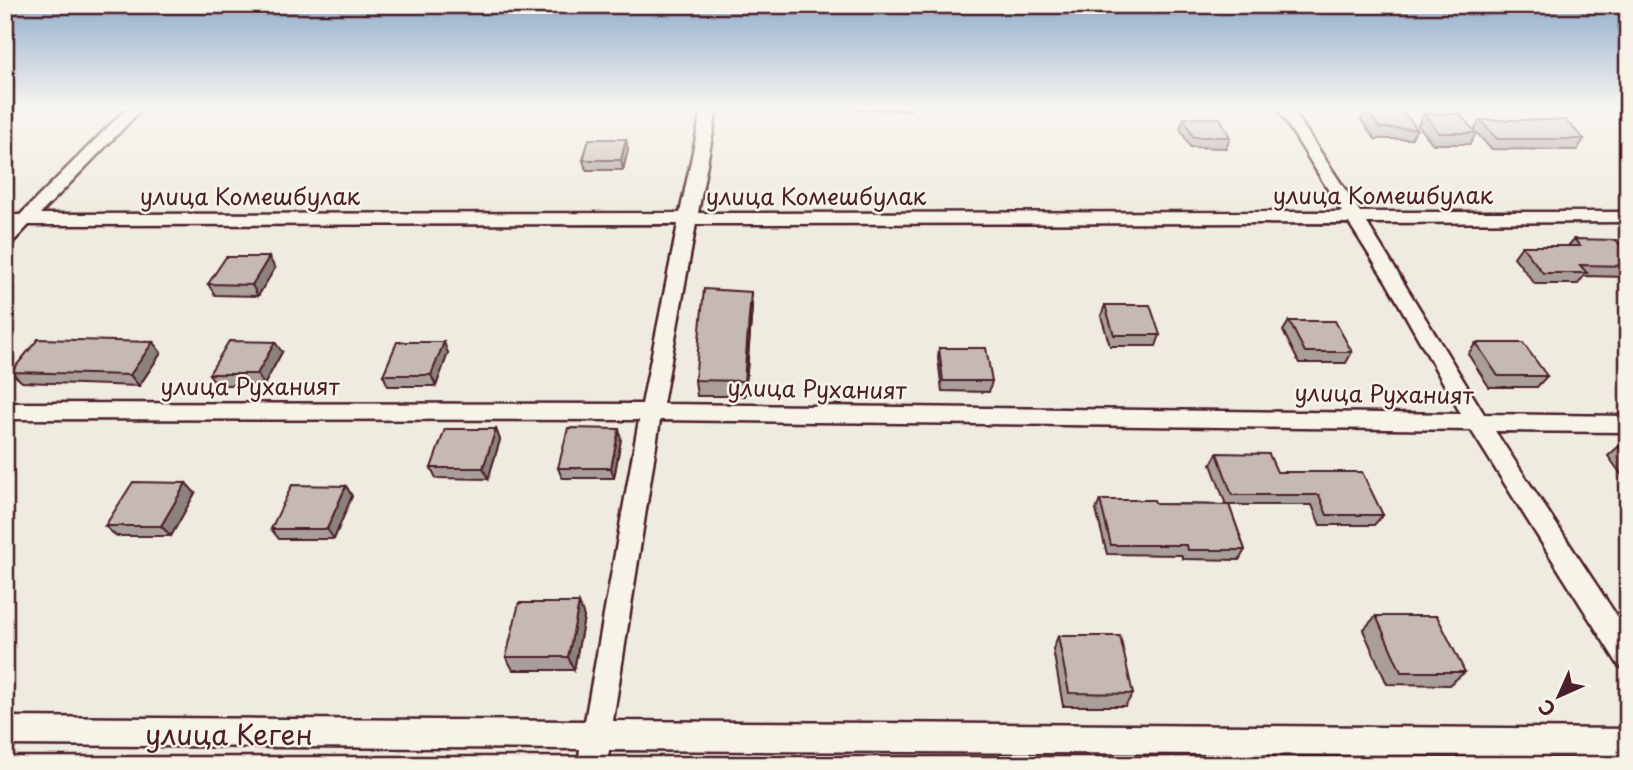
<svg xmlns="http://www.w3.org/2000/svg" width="1633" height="770" font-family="'Playpen Sans',sans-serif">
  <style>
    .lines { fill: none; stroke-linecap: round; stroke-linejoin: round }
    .minor-casing { stroke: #4a1f2b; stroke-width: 5 }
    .minor { fill: #f7f3e8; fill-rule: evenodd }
    .wall { fill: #aa9e9a; stroke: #4a1f2b; stroke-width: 2 }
    .shaded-wall { fill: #8b817d; stroke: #4a1f2b; stroke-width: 2 }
    .building { fill: #c6b8b3; stroke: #4a1f2b; stroke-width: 2 }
    .labels { text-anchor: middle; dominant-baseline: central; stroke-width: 5; stroke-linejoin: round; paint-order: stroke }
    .street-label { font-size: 23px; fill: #4a1f2b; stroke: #f7f3e8 }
    .near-street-label { font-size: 28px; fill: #4a1f2b; stroke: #f7f3e8 }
  </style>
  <rect width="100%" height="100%" fill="#f0ebe0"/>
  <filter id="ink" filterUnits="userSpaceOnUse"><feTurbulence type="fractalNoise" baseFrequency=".0143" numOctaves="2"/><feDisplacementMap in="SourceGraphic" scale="14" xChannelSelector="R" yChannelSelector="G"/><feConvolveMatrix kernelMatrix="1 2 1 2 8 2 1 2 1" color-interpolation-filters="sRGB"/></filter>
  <g filter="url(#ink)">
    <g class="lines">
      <g class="minor-casing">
        <path id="minor" d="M 126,109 L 142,109 L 40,214 L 680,213 L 702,109 L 717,109 L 698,213 L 1342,212 L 1278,109 L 1292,109 L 1360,212 L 1628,212 L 1628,222 L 1367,223 L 1484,414 L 1628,416 L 1628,432 L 1495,431 L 1628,633 L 1628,669 L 1619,666 L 1471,430 L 660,420 L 613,721 L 1628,729 L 1628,757 L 609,750 L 607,765 L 578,765 L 580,749 L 5,745 L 5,717 L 585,721 L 639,420 L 5,419 L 5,403 L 642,404 L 678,224 L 29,225 L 11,244 L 5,246 L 5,229 L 9,225 L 5,225 L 5,215 L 20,215 ZM 1349,223 L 1387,283 L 1461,414 L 663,404 L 696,224 Z"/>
      </g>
      <use href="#minor" class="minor"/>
    </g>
    <g class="wall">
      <path d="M 832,109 L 910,109 L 910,110 Z"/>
      <path d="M 1366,109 L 1417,129 L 1411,139 L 1375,139 L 1361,120 Z"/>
      <path d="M 1424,114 L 1476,133 L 1470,144 L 1433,144 L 1418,125 Z"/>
      <path d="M 1184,118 L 1230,137 L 1226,148 L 1190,147 L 1180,128 Z"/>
      <path d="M 1480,120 L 1584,139 L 1577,150 L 1491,149 L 1474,130 Z"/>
      <path d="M 626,139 L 628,150 L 623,170 L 586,170 L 583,160 Z"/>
      <path d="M 1574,239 L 1628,253 L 1628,277 L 1584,276 L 1578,284 L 1535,284 L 1514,257 L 1522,246 L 1568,246 Z"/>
      <path d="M 275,268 L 258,296 L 215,295 L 208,284 Z"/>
      <path d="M 1105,305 L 1160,335 L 1156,346 L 1110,346 L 1101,316 Z"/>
      <path d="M 752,307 L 745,396 L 697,396 L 695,380 Z"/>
      <path d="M 1289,321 L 1352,352 L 1346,363 L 1299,363 L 1283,331 Z"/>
      <path d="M 153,342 L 161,353 L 139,386 L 22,382 L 11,372 Z"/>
      <path d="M 1476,343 L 1547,376 L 1537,387 L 1489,387 L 1468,354 Z"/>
      <path d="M 939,348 L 992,381 L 989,392 L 942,391 L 938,358 Z"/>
      <path d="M 282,352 L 264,385 L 217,385 L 209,374 Z"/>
      <path d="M 448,353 L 436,386 L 388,386 L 383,375 Z"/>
      <path d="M 496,429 L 500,440 L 488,479 L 436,478 L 431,468 Z"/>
      <path d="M 621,439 L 614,478 L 562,478 L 558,468 Z"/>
      <path d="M 1619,446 L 1628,446 L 1628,484 L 1608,456 Z"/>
      <path d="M 1217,453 L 1277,472 L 1383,515 L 1374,525 L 1320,525 L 1312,505 L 1229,505 L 1245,550 L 1239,560 L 1183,559 L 1181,555 L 1107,554 L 1096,510 L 1100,500 L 1156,504 L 1226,505 L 1211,464 Z"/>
      <path d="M 346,486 L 352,496 L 334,539 L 279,539 L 271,529 Z"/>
      <path d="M 195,493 L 171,536 L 116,536 L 105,526 Z"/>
      <path d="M 579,603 L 584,617 L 574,670 L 513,670 L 506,657 Z"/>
      <path d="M 1376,616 L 1465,672 L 1449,685 L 1387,684 L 1363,630 Z"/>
      <path d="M 1058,636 L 1133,694 L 1125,706 L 1063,706 L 1053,649 Z"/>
    </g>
    <g class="shaded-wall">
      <path d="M 626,139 L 628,150 L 623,170 L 621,160 Z"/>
      <path d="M 269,257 L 275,268 L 258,296 L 252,285 Z"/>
      <path d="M 751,292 L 752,307 L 745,396 L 744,381 Z"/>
      <path d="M 153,342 L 161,353 L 139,386 L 130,375 Z"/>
      <path d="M 275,342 L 282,352 L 264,385 L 257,374 Z"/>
      <path d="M 444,342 L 448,353 L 436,386 L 431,375 Z"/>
      <path d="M 496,429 L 500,440 L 488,479 L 483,468 Z"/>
      <path d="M 619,429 L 621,439 L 614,478 L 611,468 Z"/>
      <path d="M 186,483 L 195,493 L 171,536 L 161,526 Z"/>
      <path d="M 346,486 L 352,496 L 334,539 L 327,529 Z"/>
      <path d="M 579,603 L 584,617 L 574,670 L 568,657 Z"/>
    </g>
    <g class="building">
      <path d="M 1366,109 L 1402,110 L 1417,129 L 1380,128 Z"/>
      <path d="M 1424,114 L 1460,114 L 1476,133 L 1439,133 Z"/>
      <path d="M 1184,118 L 1220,118 L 1230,137 L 1193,137 Z"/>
      <path d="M 1480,120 L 1565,120 L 1584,139 L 1497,139 Z"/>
      <path d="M 589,139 L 626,139 L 621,160 L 583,160 Z"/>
      <path d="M 1574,239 L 1616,240 L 1628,253 L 1628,266 L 1580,265 L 1587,273 L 1543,273 L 1522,246 L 1580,246 Z"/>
      <path d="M 226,257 L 269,257 L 252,285 L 208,284 Z"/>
      <path d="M 704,289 L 751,292 L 744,381 L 695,380 Z"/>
      <path d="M 1105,305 L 1150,305 L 1160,335 L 1114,335 Z"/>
      <path d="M 1289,321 L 1335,321 L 1352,352 L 1305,352 Z"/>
      <path d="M 38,339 L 153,342 L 130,375 L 11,372 Z"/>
      <path d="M 229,341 L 275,342 L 257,374 L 209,374 Z"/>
      <path d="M 397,342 L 444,342 L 431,375 L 383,375 Z"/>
      <path d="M 1476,343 L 1523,343 L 1547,376 L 1498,376 Z"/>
      <path d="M 939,348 L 986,348 L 992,381 L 943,381 Z"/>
      <path d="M 568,428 L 619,429 L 611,468 L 558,468 Z"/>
      <path d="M 445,429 L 496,429 L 483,468 L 431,468 Z"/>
      <path d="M 1619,446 L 1628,446 L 1628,458 Z"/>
      <path d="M 1217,453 L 1269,454 L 1277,472 L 1362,472 L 1383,515 L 1327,515 L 1319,495 L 1232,495 Z"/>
      <path d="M 133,482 L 186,483 L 161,526 L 105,526 Z"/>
      <path d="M 292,485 L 346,486 L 327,529 L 271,529 Z"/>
      <path d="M 1100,500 L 1154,500 L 1156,504 L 1229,505 L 1245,550 L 1188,550 L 1187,545 L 1111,545 Z"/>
      <path d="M 519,603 L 579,603 L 568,657 L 506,657 Z"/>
      <path d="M 1376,616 L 1437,616 L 1465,672 L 1401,672 Z"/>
      <path d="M 1058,636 L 1120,636 L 1133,694 L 1069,693 Z"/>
    </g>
  </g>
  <linearGradient id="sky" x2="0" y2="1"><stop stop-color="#94aecc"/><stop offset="0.5" stop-color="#f8f6f1"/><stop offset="1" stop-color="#f8f6f1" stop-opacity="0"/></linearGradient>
  <rect width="1633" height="216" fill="url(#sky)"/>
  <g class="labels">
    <g class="street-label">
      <text x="1383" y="194">улица Комешбулак</text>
      <text x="250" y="195">улица Комешбулак</text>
      <text x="816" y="195">улица Комешбулак</text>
      <text x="250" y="385">улица Руханият</text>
      <text transform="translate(817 388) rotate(1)">улица Руханият</text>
      <text transform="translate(1384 393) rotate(1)">улица Руханият</text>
    </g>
    <g class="near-street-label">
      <text x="229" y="733">улица Кеген</text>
    </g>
  </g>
  <rect width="1633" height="770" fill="none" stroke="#f7f3e8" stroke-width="28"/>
  <rect x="14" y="14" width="1605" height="742" fill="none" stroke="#4a1f2b" stroke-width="2.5" filter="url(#ink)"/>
  <g transform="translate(1559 696) rotate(225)" stroke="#f7f3e8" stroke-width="5" paint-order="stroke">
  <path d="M0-5L12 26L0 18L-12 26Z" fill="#4a1f2b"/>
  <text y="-10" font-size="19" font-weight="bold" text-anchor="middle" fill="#4a1f2b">С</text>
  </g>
</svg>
